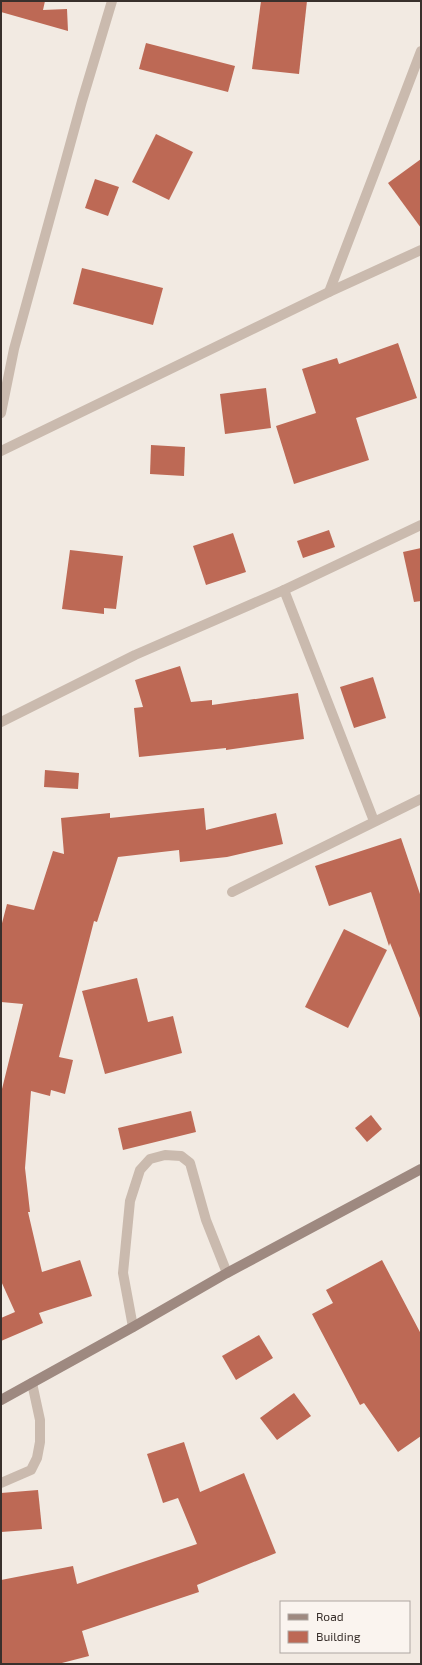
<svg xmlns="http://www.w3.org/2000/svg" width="422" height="1665" font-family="'Exo 2',sans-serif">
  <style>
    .building { fill: #bd6955 }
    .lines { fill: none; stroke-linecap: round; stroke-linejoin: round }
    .service { stroke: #cabaae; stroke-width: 10 }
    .minor { stroke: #cabaae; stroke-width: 10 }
    .tertiary { stroke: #cabaae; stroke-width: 10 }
    .secondary { stroke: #9e8980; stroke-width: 10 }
  </style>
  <rect width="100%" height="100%" fill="#f2eae2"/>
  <g class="building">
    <path d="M 1,1 L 45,1 L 43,10 L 67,9 L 68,31 L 1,12 Z"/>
    <path d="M 261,1 L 307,1 L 299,74 L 252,69 Z"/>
    <path d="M 146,43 L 235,66 L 228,92 L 139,69 Z"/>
    <path d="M 156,134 L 193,152 L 169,200 L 132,182 Z"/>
    <path d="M 421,159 L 421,228 L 388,183 Z"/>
    <path d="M 95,179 L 119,187 L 108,216 L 85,208 Z"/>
    <path d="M 82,268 L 163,288 L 153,325 L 73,304 Z"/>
    <path d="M 398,343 L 417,398 L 356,418 L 369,460 L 294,484 L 276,426 L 316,413 L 302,369 L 337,358 L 339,364 Z"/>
    <path d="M 266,388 L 271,428 L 225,434 L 220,394 Z"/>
    <path d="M 151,445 L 185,447 L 184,476 L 150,474 Z"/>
    <path d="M 329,530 L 335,547 L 303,558 L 297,541 Z"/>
    <path d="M 233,533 L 246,572 L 206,585 L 193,546 Z"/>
    <path d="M 421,548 L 421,601 L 414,602 L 403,552 Z"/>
    <path d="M 70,550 L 123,556 L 116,609 L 104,608 L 104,614 L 62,609 Z"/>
    <path d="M 180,666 L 191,702 L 212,700 L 212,705 L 298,693 L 304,739 L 226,750 L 226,748 L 139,757 L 134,708 L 143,707 L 135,680 Z"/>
    <path d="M 373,677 L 386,718 L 354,728 L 340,687 Z"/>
    <path d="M 45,770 L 79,773 L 78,789 L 44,787 Z"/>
    <path d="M 204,808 L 206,830 L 276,813 L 283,844 L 227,857 L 180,862 L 179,850 L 118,857 L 97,922 L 94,921 L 59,1057 L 73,1060 L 65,1094 L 51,1090 L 50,1096 L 31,1091 L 25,1168 L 30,1212 L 28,1212 L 42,1272 L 80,1260 L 92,1296 L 39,1313 L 43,1323 L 1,1341 L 1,1318 L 15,1312 L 1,1281 L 1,1093 L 23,1004 L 1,1002 L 1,927 L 7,904 L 34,910 L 53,851 L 64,854 L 61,818 L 110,813 L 110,818 Z"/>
    <path d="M 401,838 L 421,897 L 420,1018 L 390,943 L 389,946 L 371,892 L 329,906 L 315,866 Z"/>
    <path d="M 344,929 L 387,950 L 348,1028 L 305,1007 Z"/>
    <path d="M 137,978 L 148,1022 L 173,1016 L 182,1053 L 105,1074 L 82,991 Z"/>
    <path d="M 191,1111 L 196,1132 L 123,1150 L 118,1128 Z"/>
    <path d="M 371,1115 L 382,1129 L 367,1142 L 355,1128 Z"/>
    <path d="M 382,1260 L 421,1334 L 421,1436 L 398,1452 L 364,1403 L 360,1405 L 312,1314 L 333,1303 L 326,1290 Z"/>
    <path d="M 259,1335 L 273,1358 L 236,1380 L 222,1356 Z"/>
    <path d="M 294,1393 L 311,1416 L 277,1440 L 260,1418 Z"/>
    <path d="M 184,1442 L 200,1492 L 244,1473 L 276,1553 L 197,1585 L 199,1592 L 82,1631 L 89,1656 L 58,1664 L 1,1664 L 1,1580 L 73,1566 L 77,1584 L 197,1544 L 178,1498 L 163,1503 L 147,1454 Z"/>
    <path d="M 38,1490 L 42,1529 L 1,1532 L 1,1493 Z"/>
  </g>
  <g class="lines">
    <g class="service">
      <path d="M 133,1327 L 123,1273 L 130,1201 L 140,1170 L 150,1159 L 165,1155 L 181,1156 L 190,1163 L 206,1220 L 227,1273"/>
      <path d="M 1,1483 L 31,1470 L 37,1458 L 40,1442 L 40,1420 L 32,1383"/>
    </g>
    <g class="minor">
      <path d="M 329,292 L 421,51"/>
      <path d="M 1,451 L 329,292 L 421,250"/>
      <path d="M 284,590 L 374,821"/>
      <path d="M 1,722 L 135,655 L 284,590 L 421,525"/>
      <path d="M 232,892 L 421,799"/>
    </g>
    <path class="tertiary" d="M 1,413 L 14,349 L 82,101 L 112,1"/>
    <path class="secondary" d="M 1,1400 L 133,1327 L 227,1273 L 421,1169"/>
  </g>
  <rect width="422" height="1665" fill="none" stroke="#39302c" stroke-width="4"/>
  <rect x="280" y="1601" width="130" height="52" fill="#faf4ef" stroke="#ada6a1"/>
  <rect x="288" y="1614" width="20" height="6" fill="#9e8980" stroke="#ada6a1"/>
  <text x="316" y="1621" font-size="12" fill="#39302c">Road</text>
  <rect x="288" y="1631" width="20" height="12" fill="#bd6955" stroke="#ada6a1"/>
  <text x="316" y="1641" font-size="12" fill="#39302c">Building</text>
</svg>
